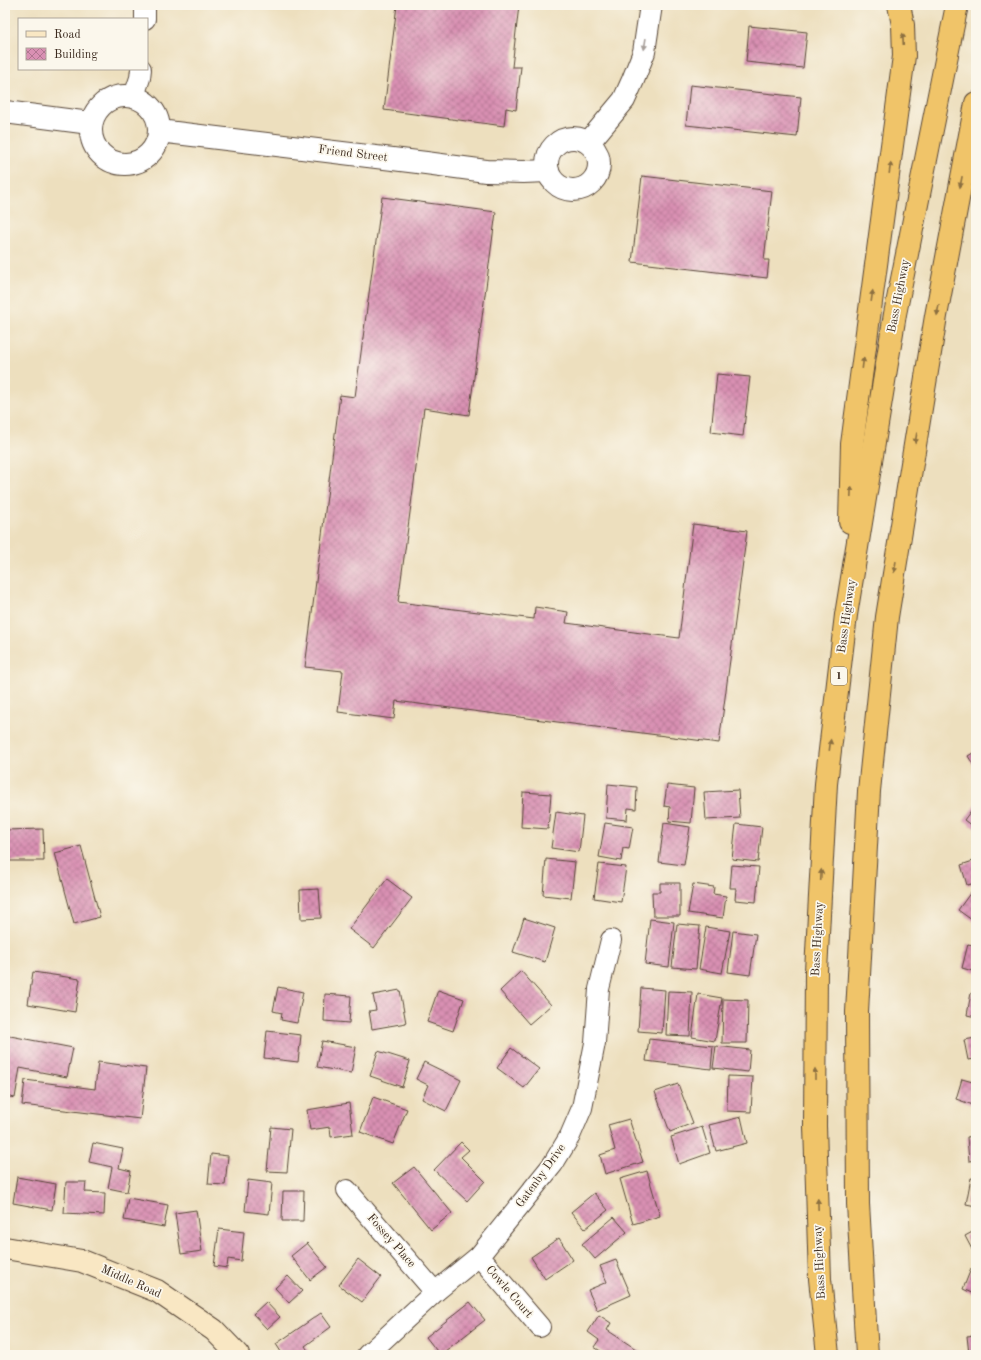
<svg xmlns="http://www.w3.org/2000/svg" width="981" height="1360" font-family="'Old Standard TT',serif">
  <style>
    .building { fill: url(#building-cross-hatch) }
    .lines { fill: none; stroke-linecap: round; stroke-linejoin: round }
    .minor-casing { stroke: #564536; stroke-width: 22 }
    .tertiary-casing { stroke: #564536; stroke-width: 24 }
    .secondary-casing { stroke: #564536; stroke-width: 24 }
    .motorway-casing { stroke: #564536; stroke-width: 24 }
    .minor { stroke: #fff; stroke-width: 20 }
    .tertiary { stroke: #fff; stroke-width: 22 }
    .secondary { stroke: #f9e7c3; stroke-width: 22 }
    .motorway { stroke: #f0c469; stroke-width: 22 }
    .oneway { fill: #8c6f40 }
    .oneway2 { fill: #a79f9a }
    .labels { text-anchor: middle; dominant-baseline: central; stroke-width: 3.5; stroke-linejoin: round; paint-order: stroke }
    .shield { fill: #fbf7ec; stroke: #75685c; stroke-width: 1 }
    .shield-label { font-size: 11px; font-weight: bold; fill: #3b2a1e }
    .street-label { font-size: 12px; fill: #3b2a1e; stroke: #fbf7ec }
  </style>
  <defs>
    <pattern id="building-cross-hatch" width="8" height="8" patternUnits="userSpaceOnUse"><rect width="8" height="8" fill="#d990b3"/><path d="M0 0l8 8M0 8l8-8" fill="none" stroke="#b17691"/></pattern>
  </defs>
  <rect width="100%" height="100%" fill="#fbf7ec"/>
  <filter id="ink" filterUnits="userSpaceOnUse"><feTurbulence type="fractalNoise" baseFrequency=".025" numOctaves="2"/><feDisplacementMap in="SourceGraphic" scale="8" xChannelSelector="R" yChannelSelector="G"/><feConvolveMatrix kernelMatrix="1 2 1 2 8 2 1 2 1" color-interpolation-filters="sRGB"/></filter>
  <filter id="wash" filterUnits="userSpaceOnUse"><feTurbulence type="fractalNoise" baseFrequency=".012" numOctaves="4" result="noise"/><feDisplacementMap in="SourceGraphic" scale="16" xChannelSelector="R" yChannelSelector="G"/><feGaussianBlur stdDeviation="0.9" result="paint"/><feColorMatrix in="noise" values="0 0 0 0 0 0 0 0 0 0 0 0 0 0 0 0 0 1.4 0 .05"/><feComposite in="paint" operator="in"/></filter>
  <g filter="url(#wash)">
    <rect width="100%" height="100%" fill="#eddfbe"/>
    <g id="blocks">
      <g class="building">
        <path d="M 397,5 L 519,5 L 512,67 L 521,67 L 516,110 L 506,108 L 504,126 L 384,110 Z"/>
        <path d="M 749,26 L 807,32 L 803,68 L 746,62 Z"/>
        <path d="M 690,85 L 801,97 L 797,137 L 686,125 Z"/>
        <path d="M 642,176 L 772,191 L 764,260 L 769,260 L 767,278 L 632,262 Z"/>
        <path d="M 382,197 L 496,212 L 469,415 L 424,408 L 398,602 L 534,619 L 535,607 L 568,612 L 566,623 L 679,638 L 693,524 L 747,531 L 719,743 L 396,701 L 394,719 L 338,712 L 343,671 L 305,667 L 340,395 L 355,397 Z"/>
        <path d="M 717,374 L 750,377 L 743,436 L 711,432 Z"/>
        <path d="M 976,751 L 976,769 L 968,756 Z"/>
        <path d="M 608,784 L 637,787 L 636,809 L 628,808 L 627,820 L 606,818 Z"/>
        <path d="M 667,785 L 694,788 L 691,823 L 669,821 L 670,807 L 664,806 Z"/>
        <path d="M 738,790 L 740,818 L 706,820 L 704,792 Z"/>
        <path d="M 523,792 L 551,794 L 548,829 L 521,827 Z"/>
        <path d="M 976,804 L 976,829 L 964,820 Z"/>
        <path d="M 556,812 L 583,816 L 579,852 L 551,848 Z"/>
        <path d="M 605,823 L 633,827 L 629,849 L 623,848 L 621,861 L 599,857 Z"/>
        <path d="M 664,823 L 690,827 L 684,865 L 659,862 Z"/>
        <path d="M 736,824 L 762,827 L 758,862 L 732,859 Z"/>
        <path d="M 43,829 L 44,861 L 5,861 L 5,830 Z"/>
        <path d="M 81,846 L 100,917 L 74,924 L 55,853 Z"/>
        <path d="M 546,859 L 575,862 L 571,898 L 543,895 Z"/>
        <path d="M 976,860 L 976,883 L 967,885 L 961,865 Z"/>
        <path d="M 599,864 L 626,867 L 621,902 L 594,898 Z"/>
        <path d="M 732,865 L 759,867 L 756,902 L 735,900 L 736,888 L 730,888 Z"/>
        <path d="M 387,879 L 412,898 L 374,948 L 349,929 Z"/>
        <path d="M 660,883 L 680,883 L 680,916 L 653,916 L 652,892 L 660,892 Z"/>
        <path d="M 693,884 L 714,887 L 713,894 L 726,896 L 723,918 L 688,913 Z"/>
        <path d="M 319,889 L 321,918 L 301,919 L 300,890 Z"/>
        <path d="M 971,892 L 976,896 L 976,923 L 958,910 Z"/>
        <path d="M 524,918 L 555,928 L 545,962 L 513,952 Z"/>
        <path d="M 650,919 L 674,922 L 669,967 L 645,964 Z"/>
        <path d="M 677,924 L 700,926 L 696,969 L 672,967 Z"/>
        <path d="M 706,927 L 730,931 L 722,973 L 699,969 Z"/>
        <path d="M 733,931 L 756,934 L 750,975 L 728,972 Z"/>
        <path d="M 968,944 L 976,946 L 976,972 L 962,968 Z"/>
        <path d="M 521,971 L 551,1005 L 529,1024 L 500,991 Z"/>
        <path d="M 33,972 L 80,979 L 75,1012 L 28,1004 Z"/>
        <path d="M 278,987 L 303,992 L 297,1023 L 281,1020 L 282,1013 L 273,1011 Z"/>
        <path d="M 641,988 L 665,990 L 662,1033 L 638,1031 Z"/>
        <path d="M 400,990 L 406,1023 L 372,1029 L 369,1011 L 376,1010 L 373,995 Z"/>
        <path d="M 438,990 L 464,999 L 453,1031 L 427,1022 Z"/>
        <path d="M 668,991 L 692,992 L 690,1036 L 666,1035 Z"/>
        <path d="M 971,993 L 976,994 L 976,1017 L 967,1015 Z"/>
        <path d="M 325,994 L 351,996 L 349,1023 L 324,1021 Z"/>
        <path d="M 698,994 L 722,998 L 715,1041 L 692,1037 Z"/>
        <path d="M 723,999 L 748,1000 L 747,1043 L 722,1043 Z"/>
        <path d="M 267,1031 L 301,1035 L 298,1062 L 264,1058 Z"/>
        <path d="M 5,1035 L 73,1048 L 67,1077 L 20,1068 L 15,1098 L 5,1096 Z"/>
        <path d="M 976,1038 L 976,1059 L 968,1060 L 964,1040 Z"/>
        <path d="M 649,1039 L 713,1046 L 711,1069 L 646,1061 Z"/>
        <path d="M 322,1041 L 356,1047 L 351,1073 L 317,1067 Z"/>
        <path d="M 716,1046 L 750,1050 L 748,1072 L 713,1068 Z"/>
        <path d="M 511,1048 L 539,1069 L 524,1088 L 497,1068 Z"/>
        <path d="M 378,1051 L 410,1061 L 402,1087 L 370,1076 Z"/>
        <path d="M 98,1062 L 146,1068 L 140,1119 L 22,1105 L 25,1080 L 95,1089 Z"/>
        <path d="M 424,1062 L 461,1080 L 446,1111 L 422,1099 L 428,1085 L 416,1079 Z"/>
        <path d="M 728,1076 L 753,1077 L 751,1112 L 727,1111 Z"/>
        <path d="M 962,1079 L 976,1083 L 976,1106 L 956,1099 Z"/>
        <path d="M 678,1084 L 693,1123 L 670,1132 L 655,1092 Z"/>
        <path d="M 373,1097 L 407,1109 L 393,1144 L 360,1132 Z"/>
        <path d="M 349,1103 L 353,1134 L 331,1137 L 330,1127 L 310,1130 L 307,1110 Z"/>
        <path d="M 741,1117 L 747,1143 L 716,1151 L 709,1125 Z"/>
        <path d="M 629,1119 L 643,1162 L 605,1174 L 600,1155 L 615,1150 L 608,1125 Z"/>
        <path d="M 976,1125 L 976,1160 L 969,1161 L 967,1137 L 974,1136 L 973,1126 Z"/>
        <path d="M 271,1127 L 291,1129 L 287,1172 L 267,1171 Z"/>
        <path d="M 702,1127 L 710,1153 L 679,1164 L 671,1137 Z"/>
        <path d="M 461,1142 L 469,1150 L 461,1157 L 485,1181 L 467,1201 L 434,1170 Z"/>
        <path d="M 93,1143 L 123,1149 L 119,1168 L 131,1171 L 127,1192 L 108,1188 L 112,1167 L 89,1162 Z"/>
        <path d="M 211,1154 L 228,1156 L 225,1185 L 208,1184 Z"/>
        <path d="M 414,1167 L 452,1213 L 431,1230 L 393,1183 Z"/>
        <path d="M 647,1171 L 660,1216 L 633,1224 L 620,1179 Z"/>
        <path d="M 17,1177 L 56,1184 L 52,1210 L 13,1203 Z"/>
        <path d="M 971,1178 L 976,1179 L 976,1206 L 966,1204 Z"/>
        <path d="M 248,1180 L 272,1183 L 269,1214 L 245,1211 Z"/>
        <path d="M 66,1182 L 86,1182 L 85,1192 L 105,1193 L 104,1215 L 64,1213 Z"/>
        <path d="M 283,1191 L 304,1191 L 303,1221 L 282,1221 Z"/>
        <path d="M 594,1193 L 608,1210 L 585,1229 L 571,1212 Z"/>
        <path d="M 128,1198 L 168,1205 L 164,1227 L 124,1220 Z"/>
        <path d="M 196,1210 L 202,1251 L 181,1254 L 175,1213 Z"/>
        <path d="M 614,1217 L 627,1232 L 595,1259 L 582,1244 Z"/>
        <path d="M 219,1229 L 244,1232 L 241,1261 L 228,1259 L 227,1268 L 214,1266 Z"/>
        <path d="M 976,1230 L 976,1257 L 965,1236 Z"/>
        <path d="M 559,1238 L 573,1260 L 545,1279 L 531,1257 Z"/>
        <path d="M 307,1243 L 327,1267 L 310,1280 L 291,1256 Z"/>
        <path d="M 358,1259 L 381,1277 L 362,1302 L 339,1285 Z"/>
        <path d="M 616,1260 L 631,1295 L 597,1310 L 588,1290 L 607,1282 L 600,1266 Z"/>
        <path d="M 971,1269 L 976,1271 L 976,1295 L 963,1289 Z"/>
        <path d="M 288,1276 L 302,1291 L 289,1303 L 275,1288 Z"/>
        <path d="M 266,1302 L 280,1317 L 267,1329 L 253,1314 Z"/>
        <path d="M 470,1302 L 485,1320 L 440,1355 L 426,1337 Z"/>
        <path d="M 321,1313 L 331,1327 L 305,1346 L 309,1352 L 305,1355 L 283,1355 L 276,1344 Z"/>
        <path d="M 599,1315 L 611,1323 L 607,1330 L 645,1355 L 607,1355 L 594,1347 L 599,1340 L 588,1332 Z"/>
        <path d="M 976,1335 L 976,1353 L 969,1354 L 967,1336 Z"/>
      </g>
    </g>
  </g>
  <g filter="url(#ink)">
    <use href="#blocks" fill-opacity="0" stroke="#564536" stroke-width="1"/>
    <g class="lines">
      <g class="minor-casing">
        <g id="minor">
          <path d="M 145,19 L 145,5"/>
          <path d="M 134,96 L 140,78 L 141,69"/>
          <path d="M 347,1190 L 435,1292"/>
          <path d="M 479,1256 L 540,1327"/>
          <path d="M 367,1355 L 435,1292 L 479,1256 L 553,1164 L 570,1136 L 582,1108 L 595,1043 L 599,989 L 611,940"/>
        </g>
      </g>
      <g class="tertiary-casing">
        <g id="tertiary">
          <circle cx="125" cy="130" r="34"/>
          <path d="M 5,112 L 90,123"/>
          <path d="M 159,131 L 426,163 L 486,171 L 523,172 L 548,171"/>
          <circle cx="573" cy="164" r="26"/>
          <path d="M 589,142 L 624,100 L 633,80 L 644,52 L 651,5"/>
        </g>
      </g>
      <g class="secondary-casing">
        <path id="secondary" d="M 5,1248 L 82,1261 L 157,1291 L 214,1330 L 238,1355"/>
      </g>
      <g class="motorway-casing">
        <g id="motorway">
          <path d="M 850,522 L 852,444 L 904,56 L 903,25 L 899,5"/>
          <path d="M 828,1355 L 820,1279 L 815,1126 L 816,971 L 826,784 L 846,615 L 895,314 L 957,5"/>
          <path d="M 867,1355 L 858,1204 L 857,1012 L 869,791 L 887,617 L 936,316 L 976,103"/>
        </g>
      </g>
      <use href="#minor" class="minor"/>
      <use href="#tertiary" class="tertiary"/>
      <use href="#secondary" class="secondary"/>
      <use href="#motorway" class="motorway"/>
    </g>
    <defs><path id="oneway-solid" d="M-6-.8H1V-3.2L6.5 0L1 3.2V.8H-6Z"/></defs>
    <g class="oneway">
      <use href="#oneway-solid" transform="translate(903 39) rotate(-93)"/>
      <use href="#oneway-solid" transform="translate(890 168) rotate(-82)"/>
      <use href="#oneway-solid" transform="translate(961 182) rotate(101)"/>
      <use href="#oneway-solid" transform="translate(872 296) rotate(-82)"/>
      <use href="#oneway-solid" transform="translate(938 310) rotate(100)"/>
      <use href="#oneway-solid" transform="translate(863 363) rotate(-83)"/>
      <use href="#oneway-solid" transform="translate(916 438) rotate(99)"/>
      <use href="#oneway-solid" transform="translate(851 492) rotate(-88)"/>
      <use href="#oneway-solid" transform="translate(895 567) rotate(99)"/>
      <use href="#oneway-solid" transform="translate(830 745) rotate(-83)"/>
      <use href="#oneway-solid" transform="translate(821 875) rotate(-87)"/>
      <use href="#oneway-solid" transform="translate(815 1074) rotate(-90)"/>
      <use href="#oneway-solid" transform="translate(818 1204) rotate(-92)"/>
    </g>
    <use class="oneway2" href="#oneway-solid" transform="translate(645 44) rotate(99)"/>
  </g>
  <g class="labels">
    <rect class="shield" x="831" y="667" width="16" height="18" rx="3"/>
    <g class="shield-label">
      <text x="839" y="676">1</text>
    </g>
    <g class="street-label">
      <text transform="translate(353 154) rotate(7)">Friend Street</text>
      <text transform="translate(899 296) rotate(-79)">Bass Highway</text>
      <text transform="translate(847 616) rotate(-82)">Bass Highway</text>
      <text transform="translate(818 939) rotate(-87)">Bass Highway</text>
      <text transform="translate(541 1176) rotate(-54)">Gatenby Drive</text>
      <text transform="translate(391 1241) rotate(49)">Fossey Place</text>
      <text transform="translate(820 1262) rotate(-93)">Bass Highway</text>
      <text transform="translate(131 1282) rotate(24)">Middle Road</text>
      <text transform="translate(509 1292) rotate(49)">Cowle Court</text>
    </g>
  </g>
  <rect width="981" height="1360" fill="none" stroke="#fbf7ec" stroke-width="20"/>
  <rect x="18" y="18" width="130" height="52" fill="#fbf7ec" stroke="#aea59a"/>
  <rect x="26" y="31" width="20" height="6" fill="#f9e7c3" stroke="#aea59a"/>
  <text x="54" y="38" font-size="12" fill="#3b2a1e">Road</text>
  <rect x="26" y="48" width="20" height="12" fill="url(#building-cross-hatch)" stroke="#aea59a"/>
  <text x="54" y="58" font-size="12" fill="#3b2a1e">Building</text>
</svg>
